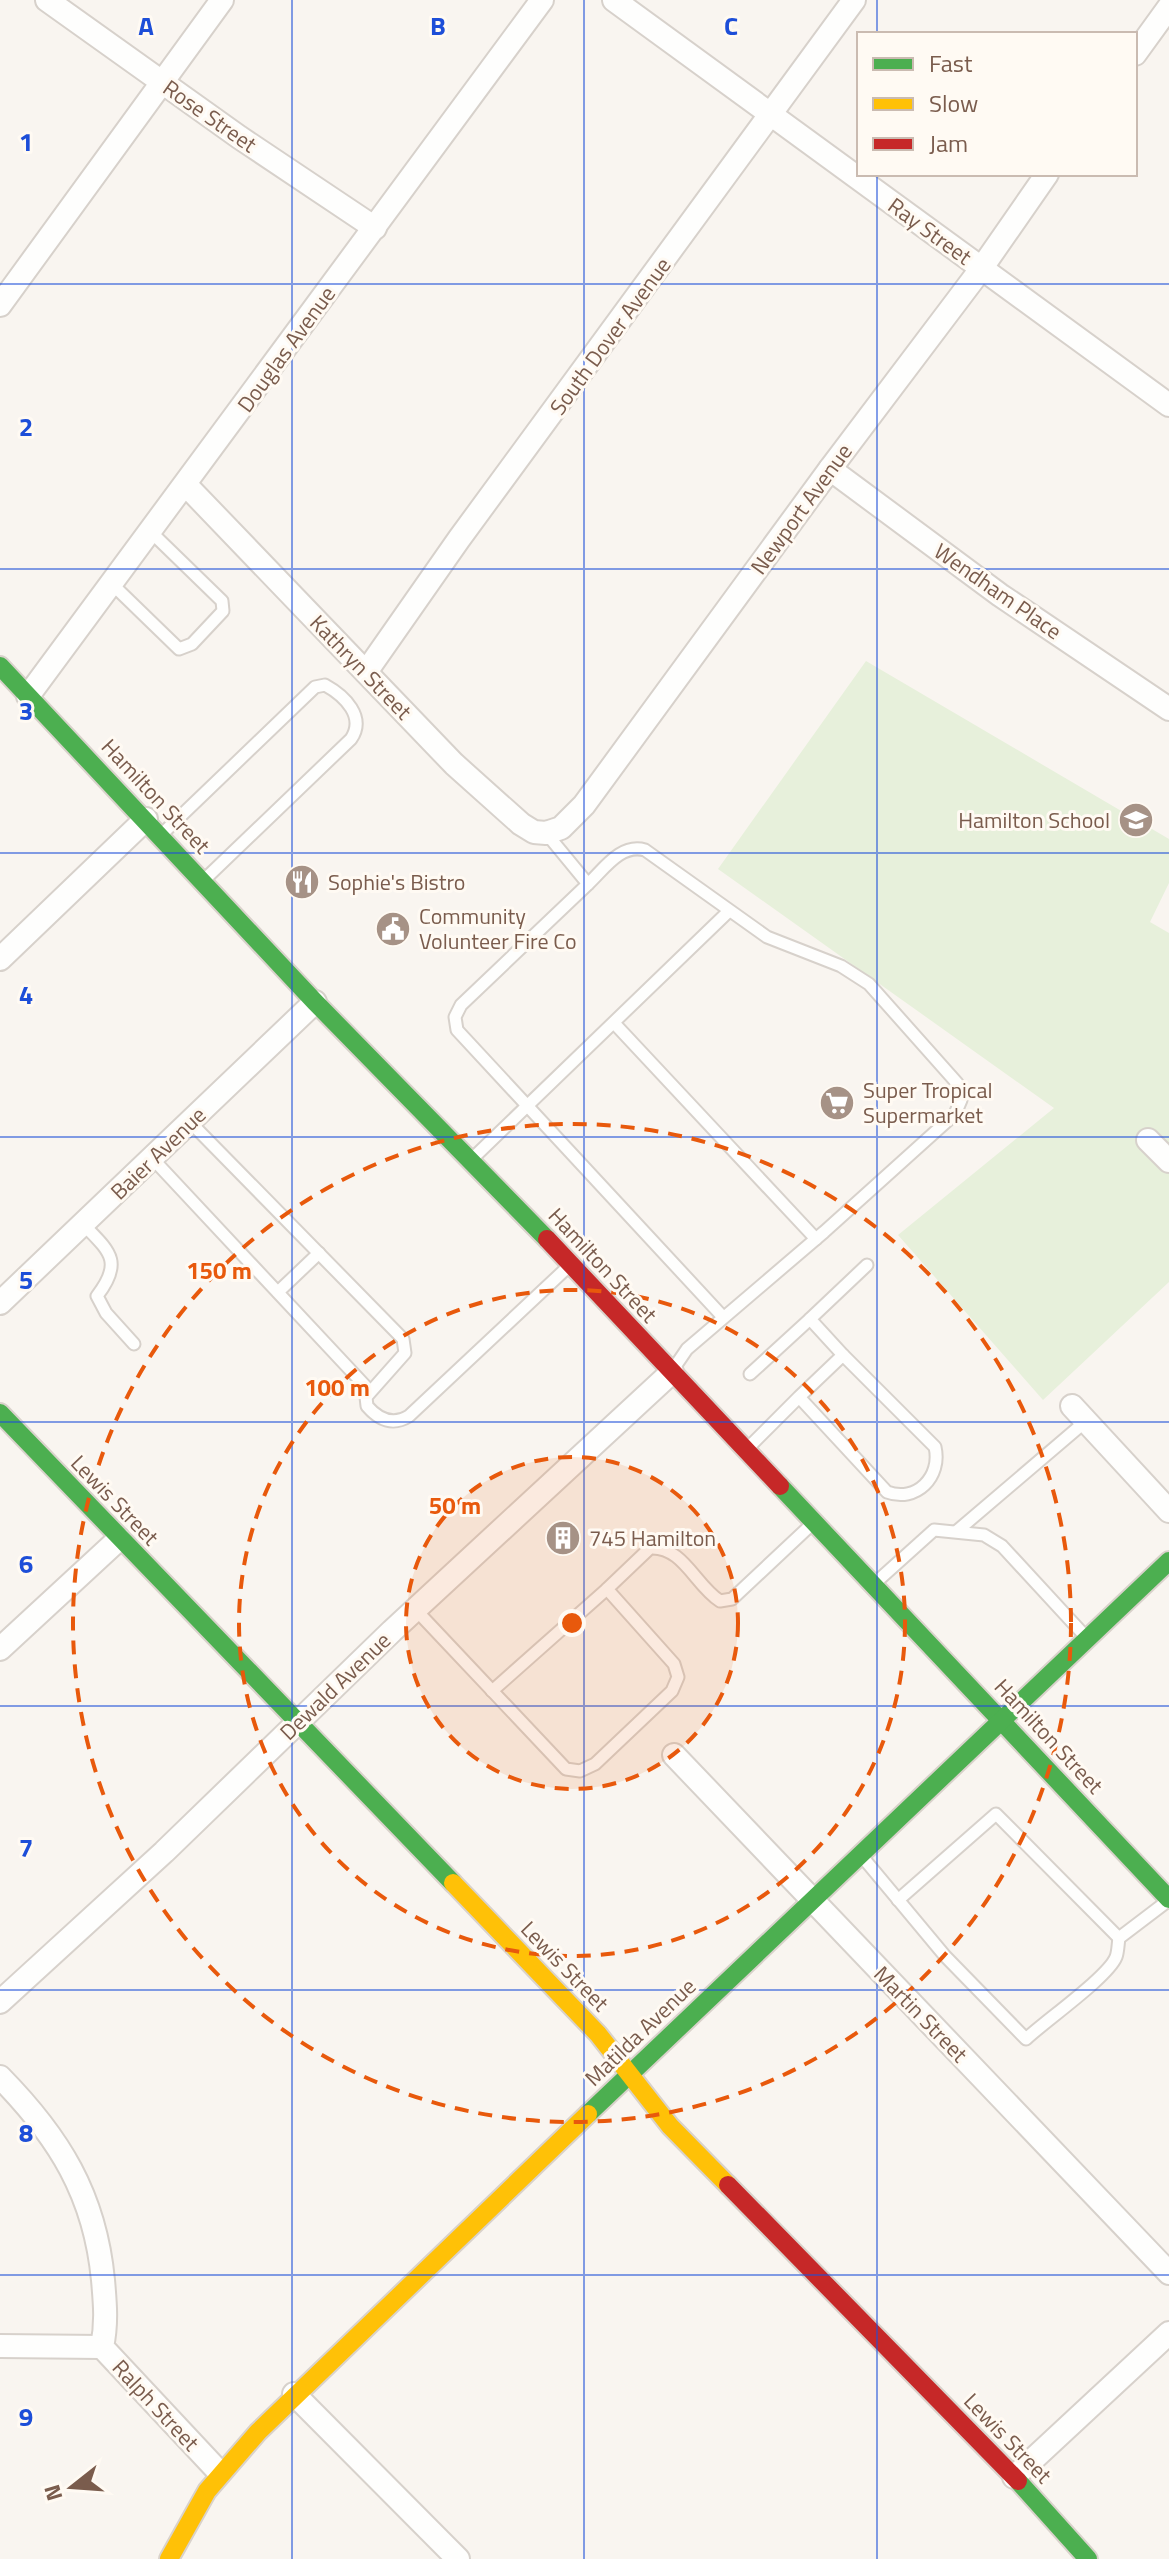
<svg xmlns="http://www.w3.org/2000/svg" width="1169" height="2559" font-family="'Titillium Web',sans-serif">
  <style>
    .green { fill: #e7f0db }
    .lines { fill: none; stroke-linecap: round; stroke-linejoin: round }
    .lane-casing { stroke: #d7d1cb; stroke-width: 15 }
    .street-casing { stroke: #d7d1cb; stroke-width: 26 }
    .fast-casing { stroke: #d9d2cb; stroke-width: 22 }
    .slow-casing { stroke: #d9d2cb; stroke-width: 22 }
    .jam-casing { stroke: #d9d2cb; stroke-width: 22 }
    .lane { stroke: #fefefd; stroke-width: 11 }
    .street { stroke: #fefefd; stroke-width: 22 }
    .fast { stroke: #4caf50; stroke-width: 18 }
    .slow { stroke: #ffc107; stroke-width: 18 }
    .jam { stroke: #c62828; stroke-width: 18 }
    .grid { fill: none; stroke: #1d4ed8; stroke-width: 2; stroke-opacity: 0.55 }
    .ring { fill: none; stroke: #e8590c; stroke-width: 4; stroke-dasharray: 14 10 }
    .labels { text-anchor: middle; dominant-baseline: central; stroke-width: 6; stroke-linejoin: round; paint-order: stroke }
    .street-label { font-size: 22px; fill: #7a5c4d; stroke: #fffaf3 }
    .poi-label { font-size: 22px; fill: #7a5c4d; stroke: #fffaf3; text-anchor: start }
    .grid-label { font-size: 26px; text-anchor: middle; font-weight: bold; fill: #1d4ed8; stroke: #fffaf3; stroke-width: 6; stroke-linejoin: round; paint-order: stroke }
    .centre { fill: #e8590c; stroke: #fffaf3; stroke-width: 4 }
    .ring-label { font-size: 24px; text-anchor: middle; font-weight: bold; fill: #e8590c; stroke: #fffaf3; stroke-width: 6; stroke-linejoin: round; paint-order: stroke }
  </style>
  <rect width="100%" height="100%" fill="#f9f5f0"/>
  <path class="green" d="M 866,661 L 1169,839 L 1169,883 L 1150,922 L 1169,933 L 1169,1282 L 1043,1400 L 898,1235 L 1054,1108 L 718,869 Z"/>
  <g class="lines">
    <g class="lane-casing">
      <g id="lane">
        <path d="M 112,584 L 179,649 L 192,644 L 223,611 L 222,601 L 151,532"/>
        <path d="M 546,833 L 588,884 C 604,869 621,843 645,850 L 767,937 L 841,966 L 869,984 L 957,1083 L 961,1100 L 955,1114 L 824,1232 L 687,1349 L 674,1368"/>
        <path d="M 161,835 L 315,687 L 325,685 C 345,696 366,717 351,739 L 204,880"/>
        <path d="M 588,884 L 461,1005 L 455,1017 L 457,1030 L 723,1317"/>
        <path d="M 614,1023 L 816,1239"/>
        <path d="M 190,1122 L 403,1339 L 405,1353 L 366,1397 L 367,1406 C 379,1420 393,1426 409,1416 L 570,1265"/>
        <path d="M 152,1158 L 369,1390"/>
        <path d="M 471,1160 L 728,912"/>
        <path d="M 83,1224 C 109,1251 124,1261 97,1296 L 106,1313 L 134,1344"/>
        <path d="M 278,1292 L 319,1253"/>
        <path d="M 843,1355 L 810,1319 L 867,1265"/>
        <path d="M 750,1374 L 810,1319"/>
        <path d="M 746,1450 L 799,1397 L 887,1492 C 916,1503 942,1477 935,1447 L 843,1355 L 799,1397"/>
        <path d="M 957,1531 L 1086,1421"/>
        <path d="M 874,1584 L 934,1530 L 984,1535 L 1002,1546 L 1085,1636"/>
        <path d="M 415,1609 L 566,1769 L 580,1771 L 595,1764 L 672,1691 L 678,1677 L 674,1664 L 607,1589 L 650,1548 C 683,1546 695,1585 720,1601 L 732,1599 L 812,1524"/>
        <path d="M 492,1691 L 607,1589"/>
        <path d="M 860,1854 L 945,1956 L 1026,2039 C 1045,2021 1108,1977 1116,1957 C 1118,1952 1118,1944 1119,1938 L 1169,1900"/>
        <path d="M 898,1900 L 996,1814 L 1119,1938"/>
      </g>
    </g>
    <g class="street-casing">
      <g id="street">
        <path d="M 47,0 L 239,137 L 375,228"/>
        <path d="M 614,0 L 1169,405"/>
        <path d="M 1135,54 L 1169,7"/>
        <path d="M 0,305 L 222,0"/>
        <path d="M 830,469 L 1000,595 L 1169,709"/>
        <path d="M 186,485 L 454,764 L 521,824 L 534,832 L 546,833 L 561,828 L 584,805 L 830,469 L 981,269 L 1047,174"/>
        <path d="M 366,672 L 459,539 L 854,0"/>
        <path d="M 28,696 L 542,0"/>
        <path d="M 0,959 L 146,819"/>
        <path d="M 1148,1140 L 1169,1161"/>
        <path d="M 0,1303 L 315,1002"/>
        <path d="M 1072,1406 L 1169,1511"/>
        <path d="M 0,1649 L 119,1539"/>
        <path d="M 674,1755 L 1169,2273"/>
        <path d="M 0,2002 L 164,1852 L 392,1631 L 672,1372"/>
        <path d="M 0,2077 C 59,2137 95,2195 103,2280 C 105,2303 107,2323 102,2347 L 219,2472"/>
        <path d="M 0,2346 L 102,2347"/>
        <path d="M 294,2394 L 458,2559"/>
        <path d="M 1014,2477 L 1169,2333"/>
      </g>
    </g>
    <g class="fast-casing">
      <g id="fast">
        <path d="M 0,666 L 315,1002 L 547,1239"/>
        <path d="M 0,1413 L 453,1883"/>
        <path d="M 780,1486 L 1169,1899"/>
        <path d="M 588,2114 L 1169,1561"/>
        <path d="M 1018,2481 L 1088,2559"/>
      </g>
    </g>
    <g class="slow-casing">
      <g id="slow">
        <path d="M 453,1883 L 598,2034 L 670,2126 L 728,2185"/>
        <path d="M 169,2559 L 207,2491 L 258,2432 L 588,2114"/>
      </g>
    </g>
    <g class="jam-casing">
      <g id="jam">
        <path d="M 547,1239 L 780,1486"/>
        <path d="M 728,2185 L 1018,2481"/>
      </g>
    </g>
    <use href="#lane" class="lane"/>
    <use href="#street" class="street"/>
    <use href="#fast" class="fast"/>
    <use href="#slow" class="slow"/>
    <use href="#jam" class="jam"/>
  </g>
  <path class="grid" d="M 292,0 L 292,2559M 584,0 L 584,2559M 877,0 L 877,34M 877,174 L 877,2559M 0,284 L 1169,284M 0,569 L 1169,569M 0,853 L 1169,853M 0,1137 L 1169,1137M 0,1422 L 1169,1422M 0,1706 L 1169,1706M 0,1990 L 1169,1990M 0,2275 L 1169,2275"/>
  <circle cx="572" cy="1623" r="166" fill="#e8590c" fill-opacity=".12"/>
  <g class="ring">
    <circle cx="572" cy="1623" r="166"/>
    <circle cx="572" cy="1623" r="333"/>
    <circle cx="572" cy="1623" r="499"/>
  </g>
  <defs>
    <g id="school-disc" transform="scale(1.8)"><circle r="9.5" fill="#a69286" stroke="#fffaf3"/><path d="M0-5L7-2L0 1L-7-2ZM-4 1L0 2.5L4 1V4Q0 6-4 4Z" fill="#fff"/></g>
    <g id="restaurant-disc" transform="scale(1.8)"><circle r="9.5" fill="#a69286" stroke="#fffaf3"/><path d="M-5-6h1v4h1v-4h1v4h1v-4h1v5L-1.5 .5V6h-2V.5L-5-1ZM5-6V6H3V1.5H1.5Q1.5-4 5-6Z" fill="#fff"/></g>
    <g id="civic-disc" transform="scale(1.8)"><circle r="9.5" fill="#a69286" stroke="#fffaf3"/><path d="M-.6-6.5H3V-4.5H.6V-3L4-1V1h2V6H-6V1h2V-1L-.6-3ZM-1.2 2.5V6h2.4V2.5Z" fill="#fff"/></g>
    <g id="supermarket-disc" transform="scale(1.8)"><circle r="9.5" fill="#a69286" stroke="#fffaf3"/><path d="M-6-5.5h2.5l.6 2H6L4.5 2H-2.5L-4.4-4H-6ZM-1.5 3.2a1.3 1.3 0 1 0 .1 0ZM3 3.2a1.3 1.3 0 1 0 .1 0Z" fill="#fff"/></g>
    <g id="building-disc" transform="scale(1.8)"><circle r="9.5" fill="#a69286" stroke="#fffaf3"/><path d="M-4-6H4V6H1V3H-1V6H-4ZM-2.5-4.3h1.7v1.8h-1.7ZM.8-4.3h1.7v1.8H.8ZM-2.5-1h1.7V.8h-1.7ZM.8-1h1.7V.8H.8Z" fill="#fff"/></g>
  </defs>
  <g fill-rule="evenodd">
    <use href="#school-disc" x="1136" y="820"/>
    <use href="#restaurant-disc" x="302" y="882"/>
    <use href="#civic-disc" x="393" y="929"/>
    <use href="#supermarket-disc" x="837" y="1103"/>
    <use href="#building-disc" x="563" y="1538"/>
  </g>
  <g class="labels">
    <g class="street-label">
      <text transform="translate(210 116) rotate(35)">Rose Street</text>
      <text transform="translate(930 231) rotate(36)">Ray Street</text>
      <text transform="translate(610 336) rotate(-54)">South Dover Avenue</text>
      <text transform="translate(286 349) rotate(-54)">Douglas Avenue</text>
      <text transform="translate(801 509) rotate(-54)">Newport Avenue</text>
      <text transform="translate(998 591) rotate(35)">Wendham Place</text>
      <text transform="translate(361 667) rotate(46)">Kathryn Street</text>
      <text transform="translate(156 796) rotate(47)">Hamilton Street</text>
      <text transform="translate(158 1153) rotate(-44)">Baier Avenue</text>
      <text transform="translate(603 1265) rotate(47)">Hamilton Street</text>
      <text transform="translate(115 1500) rotate(46)">Lewis Street</text>
      <text transform="translate(335 1686) rotate(-44)">Dewald Avenue</text>
      <text transform="translate(1049 1736) rotate(47)">Hamilton Street</text>
      <text transform="translate(565 1966) rotate(46)">Lewis Street</text>
      <text transform="translate(921 2014) rotate(46)">Martin Street</text>
      <text transform="translate(640 2032) rotate(-44)">Matilda Avenue</text>
      <text transform="translate(156 2405) rotate(47)">Ralph Street</text>
      <text transform="translate(1008 2438) rotate(46)">Lewis Street</text>
    </g>
    <g class="poi-label">
      <text x="1110" y="820" text-anchor="end">Hamilton School</text>
      <text x="328" y="882">Sophie's Bistro</text>
      <text x="419" y="916">Community<tspan x="419" dy="25">Volunteer Fire Co</tspan></text>
      <text x="863" y="1090">Super Tropical<tspan x="863" dy="25">Supermarket</tspan></text>
      <text x="589" y="1538">745 Hamilton</text>
    </g>
  </g>
  <g class="grid-label">
    <text x="146" y="35">A</text>
    <text x="438" y="35">B</text>
    <text x="731" y="35">C</text>
    <text x="26" y="151">1</text>
    <text x="26" y="436">2</text>
    <text x="26" y="720">3</text>
    <text x="26" y="1004">4</text>
    <text x="26" y="1289">5</text>
    <text x="26" y="1573">6</text>
    <text x="26" y="1857">7</text>
    <text x="26" y="2142">8</text>
    <text x="26" y="2426">9</text>
  </g>
  <circle cx="572" cy="1623" r="12" class="centre"/>
  <g class="ring-label">
    <text x="219" y="1279">150 m</text>
    <text x="337" y="1396">100 m</text>
    <text x="455" y="1514">50 m</text>
  </g>
  <rect x="857" y="32" width="280" height="144" fill="#fffaf3" stroke="#cabbb1" stroke-width="2"/>
  <rect x="873" y="58" width="40" height="12" fill="#4caf50" stroke="#cabbb1" stroke-width="2"/>
  <text x="929" y="72" font-size="24" fill="#7a5c4d">Fast</text>
  <rect x="873" y="98" width="40" height="12" fill="#ffc107" stroke="#cabbb1" stroke-width="2"/>
  <text x="929" y="112" font-size="24" fill="#7a5c4d">Slow</text>
  <rect x="873" y="138" width="40" height="12" fill="#c62828" stroke="#cabbb1" stroke-width="2"/>
  <text x="929" y="152" font-size="24" fill="#7a5c4d">Jam</text>
  <g transform="translate(72 2487) rotate(253)" stroke="#fffaf3" stroke-width="6" paint-order="stroke">
  <path d="M0-6L14 30L0 20L-14 30Z" fill="#7a5c4d"/>
  <text y="-12" font-size="22" font-weight="bold" text-anchor="middle" fill="#7a5c4d">N</text>
  </g>
</svg>
